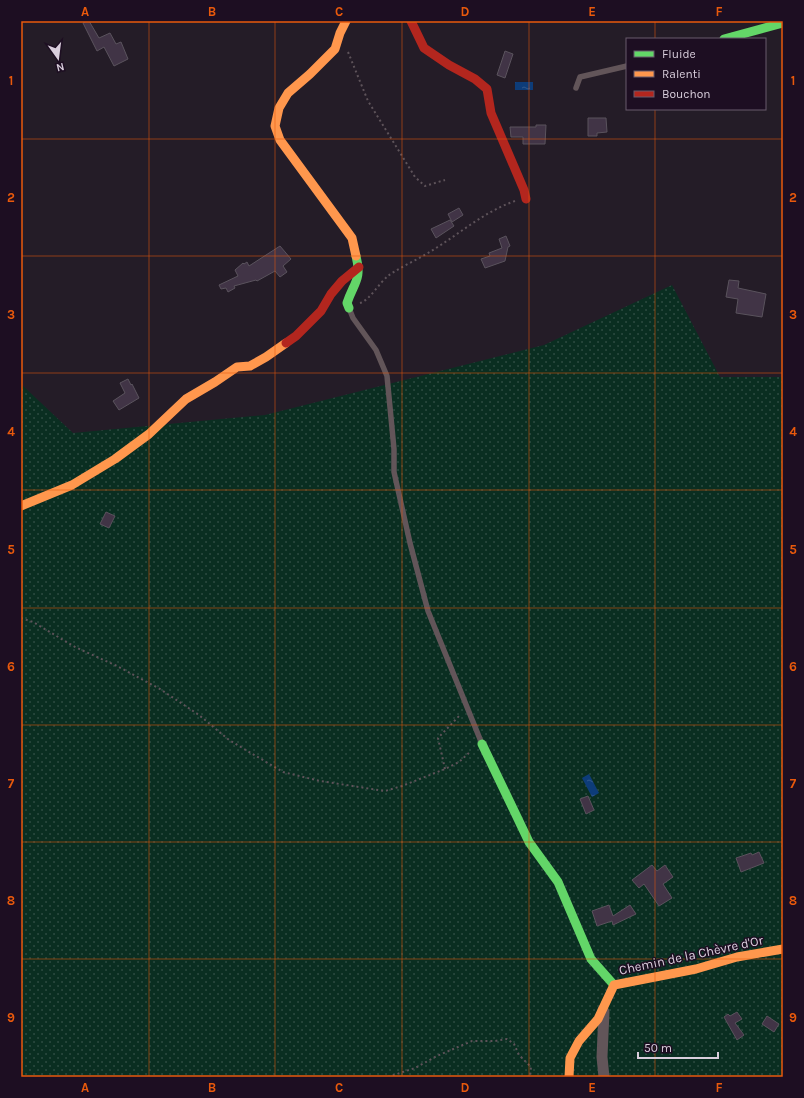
<svg xmlns="http://www.w3.org/2000/svg" width="804" height="1098" font-family="Karla,sans-serif">
  <style>
    .grass { fill: url(#grass-dots) }
    .water { fill: url(#water-ripples) }
    .building { fill: #413446; stroke: #5a535d }
    .lines { fill: none; stroke-linecap: round; stroke-linejoin: round }
    .path { stroke: #5e535a; stroke-width: 2; stroke-dasharray: 2 3; stroke-linecap: butt }
    .lane { stroke: #625559; stroke-width: 5.5 }
    .street { stroke: #625559; stroke-width: 11 }
    .fast { stroke: #63d668; stroke-width: 9 }
    .slow { stroke: #ff974d; stroke-width: 9 }
    .jam { stroke: #b3261e; stroke-width: 9 }
    .grid { fill: none; stroke: #e8590c; stroke-width: 1; stroke-opacity: 0.55 }
    .labels { text-anchor: middle; dominant-baseline: central; stroke-width: 3; stroke-linejoin: round; paint-order: stroke }
    .street-label { font-size: 13px; fill: #d9cedc; stroke: #1d0e22 }
    .neatline { fill: none; stroke: #e8590c; stroke-width: 1.5 }
    .grid-label { font-size: 13px; text-anchor: middle; font-weight: bold; fill: #e8590c }
  </style>
  <defs>
    <pattern id="grass-dots" width="8" height="8" patternUnits="userSpaceOnUse"><rect width="8" height="8" fill="#0a2e21"/><path d="M2 2h.1M6 6h.1" fill="none" stroke="#2d4b41" stroke-width="1.8" stroke-linecap="round"/></pattern>
    <pattern id="water-ripples" width="26" height="14" patternUnits="userSpaceOnUse"><rect width="26" height="14" fill="#0d3c79"/><path d="M2 4q2-2 4 0t4 0M15 11q2-2 4 0t4 0" fill="none" stroke="#30578b"/></pattern>
  </defs>
  <rect width="100%" height="100%" fill="#241c27"/>
  <path class="grass" d="M 672,285 L 720,377 L 783,377 L 783,1077 L 21,1077 L 21,384 L 73,433 L 265,415 L 544,345 Z"/>
  <g class="water">
    <rect x="515" y="82" width="18" height="8"/>
    <path d="M 589,774 L 599,793 L 592,797 L 582,778 Z"/>
  </g>
  <g class="building">
    <path d="M 87,21 L 89,21 L 99,38 L 110,33 L 116,44 L 121,42 L 128,59 L 114,66 L 104,47 L 97,51 L 83,23 Z"/>
    <path d="M 505,51 L 513,54 L 505,78 L 497,75 Z"/>
    <path d="M 588,118 L 606,118 L 607,132 L 597,133 L 597,136 L 588,136 Z"/>
    <path d="M 536,125 L 546,125 L 545,144 L 523,144 L 523,137 L 511,137 L 510,127 L 536,127 Z"/>
    <path d="M 459,208 L 463,215 L 452,222 L 448,214 Z"/>
    <path d="M 450,220 L 454,226 L 436,238 L 431,229 Z"/>
    <path d="M 506,236 L 510,246 L 508,247 L 505,261 L 485,268 L 481,259 L 490,256 L 489,253 L 502,248 L 499,239 Z"/>
    <path d="M 280,246 L 291,259 L 283,266 L 287,272 L 280,277 L 275,271 L 257,281 L 256,280 L 234,286 L 235,288 L 228,292 L 226,288 L 221,289 L 219,285 L 238,276 L 235,270 L 243,263 L 244,264 L 247,262 L 249,266 Z"/>
    <path d="M 729,280 L 739,281 L 738,288 L 766,294 L 762,317 L 736,313 L 738,299 L 726,297 Z"/>
    <path d="M 128,379 L 131,385 L 132,384 L 139,398 L 119,410 L 113,401 L 125,393 L 120,383 Z"/>
    <path d="M 106,512 L 115,516 L 109,528 L 100,524 Z"/>
    <path d="M 588,796 L 594,810 L 586,814 L 580,799 Z"/>
    <path d="M 759,852 L 764,863 L 741,872 L 736,858 L 751,853 L 752,855 Z"/>
    <path d="M 652,865 L 657,871 L 665,865 L 673,877 L 663,884 L 672,898 L 659,906 L 644,884 L 639,888 L 632,880 Z"/>
    <path d="M 609,905 L 613,916 L 630,905 L 636,914 L 613,925 L 612,921 L 597,926 L 592,911 Z"/>
    <path d="M 737,1012 L 742,1019 L 735,1023 L 744,1035 L 737,1040 L 724,1017 L 728,1014 L 730,1016 Z"/>
    <path d="M 767,1016 L 779,1024 L 774,1032 L 762,1024 Z"/>
  </g>
  <g class="lines">
    <g class="path">
      <path d="M 348,52 L 368,101 L 415,177 L 425,186 L 445,180"/>
      <path d="M 360,303 C 370,300 379,283 388,276 C 400,267 415,261 428,253 C 457,236 483,212 515,201"/>
      <path d="M 21,618 L 33,622 L 75,647 L 117,666 L 160,689 L 199,715 L 229,740 L 283,772 L 320,781 L 385,791 L 402,786 L 445,769 L 459,762 L 471,751"/>
      <path d="M 445,769 L 438,738 L 461,714"/>
      <path d="M 388,1077 L 415,1068 L 437,1056 L 472,1041 L 495,1041 L 507,1039 L 514,1044 L 519,1055 L 531,1067 L 530,1077"/>
    </g>
    <g class="lane">
      <path d="M 576,88 L 580,77 L 627,66"/>
      <path d="M 349,308 L 353,318 L 376,350 L 387,376 L 394,449 L 394,472 L 410,543 L 428,611 L 482,744"/>
    </g>
    <path class="street" d="M 603,1010 L 604,1012 L 602,1057 L 604,1077"/>
    <g class="fast">
      <path d="M 724,39 L 783,23"/>
      <path d="M 349,308 L 347,303 C 354,282 362,280 356,256"/>
      <path d="M 482,744 L 529,842 L 558,882 L 591,959 L 614,985"/>
    </g>
    <g class="slow">
      <path d="M 346,21 L 340,33 L 335,49 L 310,74 L 288,93 L 279,108 L 275,126 L 280,140 L 352,238 L 356,256"/>
      <path d="M 21,506 L 72,485 L 115,459 L 149,434 L 186,399 L 215,382 L 237,367 L 250,366 L 266,357 L 286,343"/>
      <path d="M 569,1077 L 570,1058 L 579,1041 L 598,1019 L 614,985 L 696,969 L 737,957 L 783,949"/>
    </g>
    <g class="jam">
      <path d="M 411,21 L 424,48 L 449,65 L 475,79 L 487,89 L 491,113 L 524,190 L 526,199"/>
      <path d="M 286,343 L 296,336 L 321,311 L 331,294 L 342,281 L 359,267"/>
    </g>
  </g>
  <path class="grid" d="M 149,21 L 149,1077M 275,21 L 275,1077M 402,21 L 402,1077M 529,21 L 529,1077M 655,21 L 655,39M 655,109 L 655,1077M 21,139 L 783,139M 21,256 L 783,256M 21,373 L 783,373M 21,490 L 783,490M 21,608 L 783,608M 21,725 L 783,725M 21,842 L 783,842M 21,959 L 783,959"/>
  <g class="labels">
    <g class="street-label">
      <text transform="translate(691 955) rotate(-12)">Chemin de la Chèvre d'Or</text>
    </g>
  </g>
  <rect width="804" height="1098" fill="none" stroke="#1d0e22" stroke-width="44"/>
  <rect x="626" y="38" width="140" height="72" fill="#1d0e22" stroke="#685b6c"/>
  <rect x="634" y="51" width="20" height="6" fill="#63d668" stroke="#685b6c"/>
  <text x="662" y="58" font-size="12" fill="#d9cedc">Fluide</text>
  <rect x="634" y="71" width="20" height="6" fill="#ff974d" stroke="#685b6c"/>
  <text x="662" y="78" font-size="12" fill="#d9cedc">Ralenti</text>
  <rect x="634" y="91" width="20" height="6" fill="#b3261e" stroke="#685b6c"/>
  <text x="662" y="98" font-size="12" fill="#d9cedc">Bouchon</text>
  <g transform="translate(58 58) rotate(166)" stroke="#1d0e22" stroke-width="3" paint-order="stroke">
  <path d="M0-3L7 15L0 10L-7 15Z" fill="#d9cedc"/>
  <text y="-6" font-size="11" font-weight="bold" text-anchor="middle" fill="#d9cedc">N</text>
  </g>
  <path d="M638 1052v6h80v-6" fill="none" stroke="#d9cedc" stroke-width="2"/>
  <text x="644" y="1052" font-size="12" fill="#d9cedc" stroke="#1d0e22" stroke-width="3" paint-order="stroke">50 m</text>
  <rect x="22" y="22" width="760" height="1054" class="neatline"/>
  <g class="grid-label">
    <text x="85" y="16">A</text>
    <text x="212" y="16">B</text>
    <text x="339" y="16">C</text>
    <text x="465" y="16">D</text>
    <text x="592" y="16">E</text>
    <text x="719" y="16">F</text>
    <text x="11" y="85">1</text>
    <text x="793" y="85">1</text>
    <text x="11" y="202">2</text>
    <text x="793" y="202">2</text>
    <text x="11" y="319">3</text>
    <text x="793" y="319">3</text>
    <text x="11" y="436">4</text>
    <text x="793" y="436">4</text>
    <text x="11" y="554">5</text>
    <text x="793" y="554">5</text>
    <text x="11" y="671">6</text>
    <text x="793" y="671">6</text>
    <text x="11" y="788">7</text>
    <text x="793" y="788">7</text>
    <text x="11" y="905">8</text>
    <text x="793" y="905">8</text>
    <text x="11" y="1022">9</text>
    <text x="793" y="1022">9</text>
    <text x="85" y="1092">A</text>
    <text x="212" y="1092">B</text>
    <text x="339" y="1092">C</text>
    <text x="465" y="1092">D</text>
    <text x="592" y="1092">E</text>
    <text x="719" y="1092">F</text>
  </g>
</svg>
